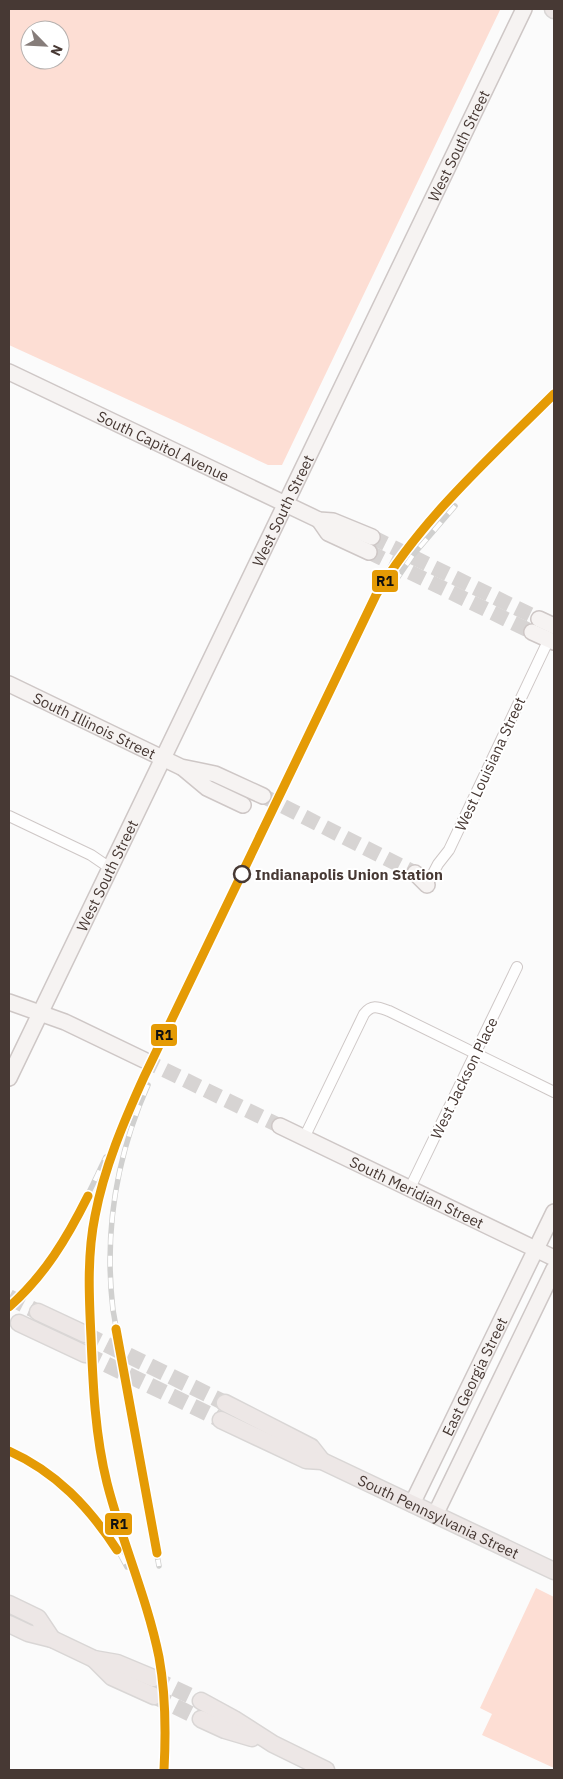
<svg xmlns="http://www.w3.org/2000/svg" width="563" height="1779" font-family="'IBM Plex Sans',sans-serif">
  <style>
    .green { fill: #fdded4; fill-rule: evenodd }
    .lines { fill: none; stroke-linecap: round; stroke-linejoin: round }
    .secondary-tunnel { stroke: #d7d4d3; stroke-width: 15; stroke-dasharray: 15 8; stroke-linecap: butt }
    .primary-tunnel { stroke: #d7d4d3; stroke-width: 16; stroke-dasharray: 16 8; stroke-linecap: butt }
    .street-casing { stroke: #cec7c6; stroke-width: 12 }
    .secondary-casing { stroke: #cec7c6; stroke-width: 18 }
    .primary-casing { stroke: #d9d6d5; stroke-width: 19 }
    .street { stroke: #fefefe; stroke-width: 10 }
    .secondary { stroke: #f6f3f2; stroke-width: 15 }
    .primary { stroke: #ede7e6; stroke-width: 16 }
    .rail-casing { stroke: #d0d0cf; stroke-width: 5.5 }
    .rail { stroke: #fff; stroke-width: 4; stroke-dasharray: 11; stroke-linecap: butt }
    .rail-1-casing { stroke: #fff; stroke-width: 12 }
    .rail-1 { stroke: #e59b05; stroke-width: 9 }
    .stop-dot { fill: #fff; stroke: #473934; stroke-width: 2.5 }
    .labels { text-anchor: middle; dominant-baseline: central; stroke-width: 4; stroke-linejoin: round; paint-order: stroke }
    .street-label { font-size: 15px; fill: #473934; stroke: #fff }
    .stop-label { font-size: 15px; font-weight: bold; fill: #473934; stroke: #fff; text-anchor: start }
    .line-badge { stroke: #fff; stroke-width: 2 }
    .pale-badge-label { font-size: 14px; text-anchor: middle; font-weight: bold; fill: #111 }
  </style>
  <rect width="100%" height="100%" fill="#fbfbfb"/>
  <g class="green">
    <path d="M 9,9 L 500,10 L 282,465 L 268,465 L 177,422 L 9,345 ZM 30,30 L 60,30 L 60,60 L 30,60 Z"/>
    <path d="M 536,1588 L 554,1597 L 554,1768 L 482,1735 L 492,1714 L 480,1708 Z"/>
  </g>
  <g class="lines">
    <g class="secondary-tunnel">
      <path d="M 372,537 L 539,619"/>
      <path d="M 369,552 L 532,632"/>
      <path d="M 263,796 L 415,873"/>
      <path d="M 144,1060 L 280,1126"/>
    </g>
    <g class="primary-tunnel">
      <path d="M 9,1297 L 38,1312"/>
      <path d="M 85,1334 L 225,1403"/>
      <path d="M 85,1354 L 221,1420"/>
      <path d="M 153,1678 L 201,1701"/>
      <path d="M 154,1696 L 201,1719"/>
    </g>
    <g class="street-casing">
      <g id="street">
        <path d="M 9,816 L 91,855 L 110,868"/>
        <path d="M 427,885 L 438,864 L 449,850 L 549,639"/>
        <path d="M 304,1138 L 364,1014 C 372,1004 378,1007 389,1011 L 554,1092"/>
        <path d="M 410,1188 L 517,967"/>
      </g>
    </g>
    <g class="secondary-casing">
      <g id="secondary">
        <path id="s1" d="M 9,372 L 319,520 L 333,521 L 372,537"/>
        <path d="M 319,520 L 328,533 L 369,552"/>
        <path d="M 539,619 L 554,626"/>
        <path d="M 532,632 L 554,642"/>
        <path id="s2" d="M 9,684 L 181,767 L 215,774 L 263,796"/>
        <path d="M 183,768 L 207,788 L 243,805"/>
        <path d="M 415,873 L 427,885"/>
        <path d="M 9,1002 L 65,1022 L 144,1060"/>
        <path id="s3" d="M 9,1078 L 524,9"/>
        <path id="s4" d="M 280,1126 L 554,1258"/>
        <path id="s5" d="M 412,1504 L 554,1212"/>
        <path d="M 435,1515 L 554,1269"/>
      </g>
    </g>
    <g class="primary-casing">
      <g id="primary">
        <path d="M 553,9 L 554,10"/>
        <path d="M 38,1312 L 85,1334"/>
        <path d="M 19,1323 L 85,1354"/>
        <path d="M 225,1403 L 311,1447 L 322,1461"/>
        <path id="s6" d="M 221,1420 L 306,1460 L 322,1461 L 554,1571"/>
        <path d="M 9,1604 L 38,1618 L 52,1639"/>
        <path d="M 9,1624 L 28,1633 L 52,1639 L 94,1659 L 117,1663 L 153,1678"/>
        <path d="M 94,1659 L 112,1677 L 154,1696"/>
        <path d="M 201,1701 L 234,1719 L 273,1744 L 326,1770"/>
        <path d="M 201,1719 L 225,1730 L 252,1738"/>
      </g>
    </g>
    <use href="#street" class="street"/>
    <use href="#secondary" class="secondary"/>
    <use href="#primary" class="primary"/>
    <g class="rail-casing">
      <g id="rail">
        <path d="M 386,579 L 427,525 L 554,394"/>
        <path d="M 394,583 L 413,555 L 455,506"/>
        <path d="M 162,1039 C 135,1095 107,1155 95,1216 C 87,1255 89,1297 91,1337 C 93,1386 95,1435 107,1483 C 122,1542 147,1598 159,1657 C 166,1695 166,1732 164,1770"/>
        <path d="M 148,1085 C 116,1157 104,1233 113,1310 L 159,1566"/>
        <path d="M 9,1307 C 58,1264 78,1215 106,1157"/>
        <path d="M 9,1451 C 60,1474 102,1517 127,1567"/>
      </g>
    </g>
    <use href="#rail" class="rail"/>
    <g class="rail-1-casing">
      <g id="rail-1">
        <path d="M 9,1307 C 45,1275 67,1238 88,1196"/>
        <path d="M 116,1329 L 157,1553"/>
        <path d="M 9,1451 C 56,1472 89,1507 117,1550"/>
        <path d="M 164,1770 C 166,1732 166,1695 159,1657 C 147,1598 122,1542 107,1483 C 95,1435 93,1386 91,1337 C 89,1297 87,1255 95,1216 C 104,1168 124,1121 144,1077 L 376,595 C 422,518 491,457 554,394"/>
      </g>
    </g>
    <use href="#rail-1" class="rail-1"/>
  </g>
  <circle class="stop-dot" cx="242" cy="874" r="8"/>
  <g class="labels">
    <g class="street-label">
      <text stroke="none"><textPath href="#s3" startOffset="1035">West South Street</textPath></text>
      <text stroke="none"><textPath href="#s1" startOffset="171">South Capitol Avenue</textPath></text>
      <text stroke="none"><textPath href="#s3" startOffset="630">West South Street</textPath></text>
      <text stroke="none"><textPath href="#s2" startOffset="95">South Illinois Street</textPath></text>
      <text transform="translate(490 764) rotate(-65)">West Louisiana Street</text>
      <text stroke="none"><textPath href="#s3" startOffset="225">West South Street</textPath></text>
      <text transform="translate(464 1078) rotate(-64)">West Jackson Place</text>
      <text stroke="none"><textPath href="#s4" startOffset="152">South Meridian Street</textPath></text>
      <text stroke="none"><textPath href="#s5" startOffset="142">East Georgia Street</textPath></text>
      <text stroke="none"><textPath href="#s6" startOffset="239">South Pennsylvania Street</textPath></text>
    </g>
    <g class="stop-label">
      <text x="255" y="874">Indianapolis Union Station</text>
    </g>
  </g>
  <g class="line-badge">
    <rect x="371" y="569" width="28" height="24" rx="5" fill="#e59b05"/>
    <rect x="150" y="1023" width="28" height="24" rx="5" fill="#e59b05"/>
    <rect x="104" y="1512" width="29" height="24" rx="5" fill="#e59b05"/>
  </g>
  <g class="pale-badge-label">
    <text x="385" y="586">R1</text>
    <text x="164" y="1040">R1</text>
    <text x="119" y="1529">R1</text>
  </g>
  <rect width="563" height="1779" fill="none" stroke="#473934" stroke-width="20"/>
  <g transform="translate(45 45) rotate(114)"><circle r="24" fill="#ffffff" stroke="#b5b0ae"/>
  <path d="M0-4L9 19L0 12L-9 19Z" fill="#867d7a"/>
  <text y="-8" font-size="14" font-weight="bold" text-anchor="middle" fill="#473934">N</text>
  </g>
</svg>
